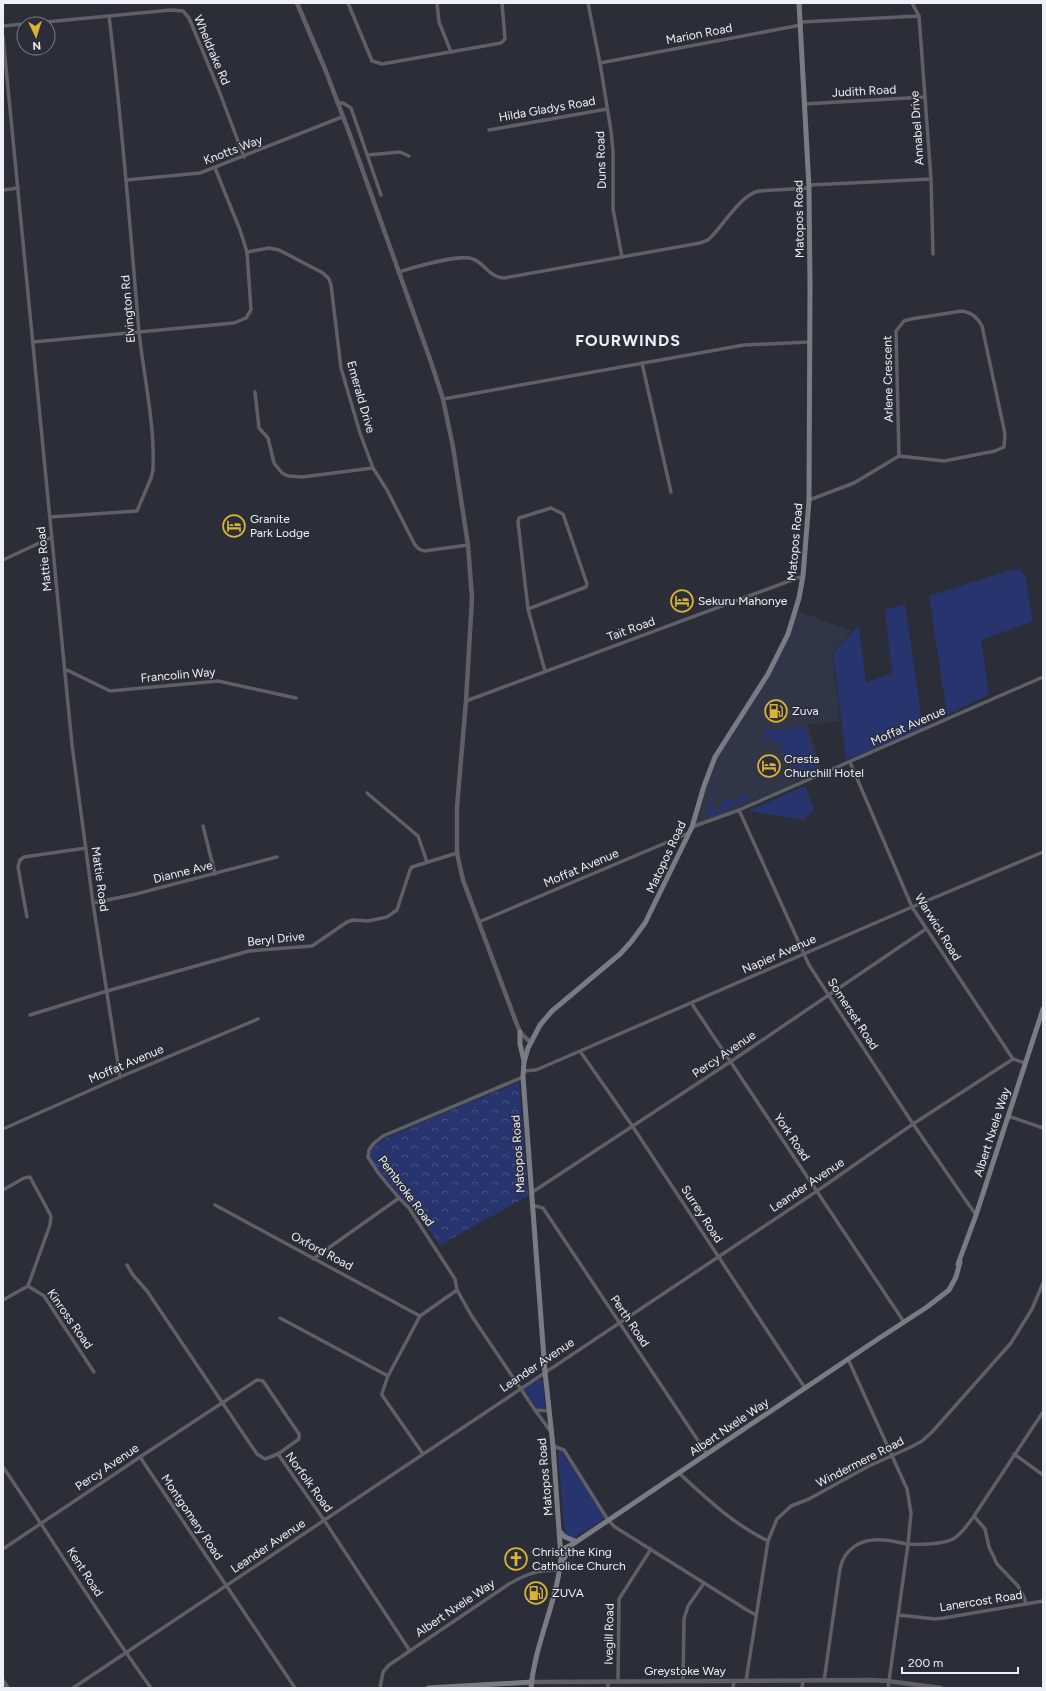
<svg xmlns="http://www.w3.org/2000/svg" width="1046" height="1691" font-family="Figtree,sans-serif">
  <style>
    .built { fill: #313647 }
    .green { fill: #28346d }
    .forest { fill: url(#forest-crowns) }
    .lines { fill: none; stroke-linecap: round; stroke-linejoin: round }
    .minor { stroke: #5e6066; stroke-width: 3.5 }
    .tertiary { stroke: #5e6066; stroke-width: 4.5 }
    .secondary { stroke: #797c85; stroke-width: 5 }
    .labels { text-anchor: middle; dominant-baseline: central; stroke-width: 3; stroke-linejoin: round; paint-order: stroke }
    .street-label { font-size: 12px; fill: #edf0f7; stroke: #2b2e39 }
    .poi-label { font-size: 12px; fill: #edf0f7; stroke: #2b2e39; text-anchor: start }
    .district-label { font-size: 16px; font-weight: bold; letter-spacing: 1px; fill: #edf0f7; stroke: #2b2e39 }
  </style>
  <defs>
    <pattern id="forest-crowns" width="20" height="18" patternUnits="userSpaceOnUse"><rect width="20" height="18" fill="#28346d"/><path d="M2 6a3 3 0 1 1 6 0M12 15a3 3 0 1 1 6 0" fill="none" stroke="#485283"/></pattern>
  </defs>
  <rect width="100%" height="100%" fill="#2b2e39"/>
  <g class="built">
    <path d="M 798,611 L 851,631 L 832,653 L 840,721 L 807,725 L 822,772 L 738,808 L 695,825 L 706,785 L 716,759 L 789,636 Z"/>
    <path d="M 889,1683 L 923,1688 L 889,1688 Z"/>
  </g>
  <g class="green">
    <path d="M 1014,569 L 1020,569 L 1025,576 L 1033,621 L 981,640 L 989,694 L 947,715 L 929,596 Z"/>
    <path d="M 905,604 L 923,728 L 846,760 L 833,653 L 859,625 L 866,683 L 892,673 L 885,610 Z"/>
    <path d="M 805,727 L 818,766 L 795,777 L 793,763 L 786,763 L 784,751 L 780,752 L 779,748 L 781,747 L 781,743 L 773,743 L 773,739 L 764,739 L 764,731 Z"/>
    <path d="M 716,783 L 711,809 L 715,812 L 720,810 L 722,799 L 733,801 L 749,794 L 750,798 L 713,817 L 709,816 L 707,812 Z"/>
    <path d="M 805,786 L 814,809 L 804,820 L 748,811 Z"/>
    <path d="M 539,1379 L 543,1381 L 545,1408 L 537,1408 L 524,1389 Z"/>
    <path d="M 558,1451 L 562,1452 L 604,1517 L 601,1521 L 573,1538 L 565,1534 Z"/>
  </g>
  <path class="forest" d="M 519,1082 L 528,1196 L 440,1245 L 410,1204 L 398,1194 L 373,1162 L 370,1156 L 373,1147 L 385,1138 Z"/>
  <g class="lines">
    <g class="minor">
      <path d="M 348,3 L 372,61 L 382,64 L 501,43 L 505,39 L 502,3"/>
      <path d="M 437,3 L 439,22 L 451,52"/>
      <path d="M 588,3 L 600,63 L 611,131 L 613,151 L 613,209 L 622,257"/>
      <path d="M 912,3 L 919,16 L 931,179 L 933,254"/>
      <path d="M 801,22 L 919,16"/>
      <path d="M 25,24 L 171,10 L 183,11 L 189,18 L 218,88 L 244,157"/>
      <path d="M 3,26 L 24,24"/>
      <path d="M 3,37 L 72,745 L 93,903 L 120,1077"/>
      <path d="M 600,63 L 801,25"/>
      <path d="M 337,103 L 343,103 L 351,108 L 381,195"/>
      <path d="M 804,104 L 925,97"/>
      <path d="M 489,130 L 607,109"/>
      <path d="M 368,155 L 400,152 L 409,156"/>
      <path d="M 126,180 L 200,173 L 342,117"/>
      <path d="M 809,185 L 931,179"/>
      <path d="M 3,190 L 18,188"/>
      <path d="M 247,252 L 269,248 L 279,250 L 323,273 L 329,279 L 331,285 L 341,368 L 360,433 L 373,468 L 387,490 L 415,545 L 419,549 L 424,551 L 468,545"/>
      <path d="M 398,272 C 413,268 460,253 473,259 C 486,264 488,277 504,278 L 700,243 L 708,240 L 713,235 C 725,222 742,194 759,191 L 809,188"/>
      <path d="M 33,342 L 234,323 L 246,318 L 251,310 L 247,252 L 240,230 L 215,168"/>
      <path d="M 642,363 L 671,492"/>
      <path d="M 255,392 L 259,428 L 268,438 L 274,463 L 282,473 L 288,476 L 302,477 L 373,468"/>
      <path d="M 443,399 L 744,345 L 809,342"/>
      <path d="M 809,500 L 854,483 L 899,456 L 944,461 L 995,451 L 1004,447 L 1005,434 L 982,326 C 977,317 972,313 962,311 L 911,319 L 904,321 L 896,331 L 899,456"/>
      <path d="M 50,517 L 137,511 L 151,478 L 153,470 C 155,424 144,378 139,332 C 130,226 122,121 109,16"/>
      <path d="M 3,560 L 52,537"/>
      <path d="M 528,609 L 586,587 L 587,584 L 563,514 L 551,508 L 519,518 L 518,522 L 528,609 L 545,671"/>
      <path d="M 65,669 L 110,691 L 218,681 L 296,698"/>
      <path d="M 466,701 L 803,576"/>
      <path d="M 850,762 L 912,907 L 1013,1059 L 1025,1063"/>
      <path d="M 367,793 L 418,836 L 427,862"/>
      <path d="M 739,810 L 809,965 L 913,1124 L 976,1215"/>
      <path d="M 203,826 L 215,874"/>
      <path d="M 692,827 L 739,810 L 1043,677"/>
      <path d="M 93,903 L 136,894 L 277,857"/>
      <path d="M 27,917 L 18,867 L 20,860 L 24,857 L 86,848"/>
      <path d="M 479,922 L 689,833"/>
      <path d="M 692,1004 L 904,1322"/>
      <path d="M 30,1015 L 107,991 L 249,951 L 312,946 L 347,922 L 353,920 L 368,921 L 387,917 L 397,910 L 410,870 L 412,867 L 457,853"/>
      <path d="M 580,1051 L 633,1127 L 805,1388"/>
      <path d="M 523,1071 L 536,1070 L 580,1051 L 912,907 L 1043,852"/>
      <path d="M 523,1077 L 383,1136 L 373,1144 L 369,1150 L 368,1157 L 379,1174 L 399,1198 L 409,1208 L 455,1279 L 457,1290 L 471,1315 L 535,1410 L 549,1411"/>
      <path d="M 1008,1116 L 1043,1128"/>
      <path d="M 3,1129 L 120,1077 L 258,1019"/>
      <path d="M 3,1190 L 24,1178 L 30,1177 L 51,1216 L 50,1225 L 28,1286"/>
      <path d="M 531,1193 L 730,1062 L 926,929"/>
      <path d="M 215,1205 L 420,1316"/>
      <path d="M 532,1205 L 543,1208 L 707,1454"/>
      <path d="M 313,1259 L 399,1198"/>
      <path d="M 127,1265 L 133,1275 L 147,1291 L 257,1454 L 265,1459 L 278,1454 L 324,1520 L 410,1651"/>
      <path d="M 3,1300 L 28,1286 L 44,1296 L 94,1372"/>
      <path d="M 280,1318 L 388,1376"/>
      <path d="M 848,1359 L 907,1489 L 911,1513 L 908,1544 L 888,1688"/>
      <path d="M 535,1410 L 551,1432"/>
      <path d="M 553,1446 L 564,1450 L 608,1520 L 615,1527 L 747,1610 L 756,1615"/>
      <path d="M 423,1454 L 382,1395 L 382,1393 L 388,1376 L 420,1316 L 457,1290"/>
      <path d="M 1014,1454 L 1043,1475"/>
      <path d="M 140,1457 L 295,1688"/>
      <path d="M 3,1467 C 53,1540 99,1616 151,1688"/>
      <path d="M 679,1473 C 707,1499 733,1524 768,1541"/>
      <path d="M 974,1516 L 985,1529 L 989,1547 L 997,1564 L 1018,1586 L 1024,1597 L 1026,1604"/>
      <path d="M 3,1549 L 140,1457 L 257,1380 L 263,1381 L 299,1434 L 299,1439 L 278,1454"/>
      <path d="M 899,1615 L 935,1619 L 944,1618 L 1043,1601"/>
      <path d="M 3,1680 L 8,1688"/>
      <path d="M 608,1681 L 608,1688"/>
      <path d="M 618,1681 L 619,1599 L 651,1549"/>
      <path d="M 683,1681 L 684,1619 L 688,1606 L 704,1583"/>
      <path d="M 746,1681 L 768,1541 L 777,1519 L 791,1506 L 809,1499 L 867,1467 L 911,1447 L 922,1441 L 932,1432 L 1011,1343 L 1032,1309 L 1043,1283"/>
      <path d="M 824,1681 L 840,1569 C 844,1548 862,1538 883,1540 C 891,1540 899,1543 908,1544 C 919,1545 944,1544 953,1539 C 963,1533 968,1524 974,1516 L 1043,1412"/>
      <path d="M 73,1688 L 817,1191 L 913,1124 L 1013,1059"/>
      <path d="M 380,1688 L 383,1672 L 389,1665 L 509,1584 C 528,1573 538,1570 560,1570"/>
      <path d="M 733,1688 L 734,1681"/>
      <path d="M 802,1688 L 803,1681"/>
    </g>
    <g class="tertiary">
      <path d="M 297,3 L 325,69 L 350,135 L 431,362 L 443,399 L 453,447 L 468,545 L 472,598 L 466,701 L 457,807 L 457,853 L 463,880 L 516,1022 L 520,1032 L 530,1042"/>
      <path d="M 532,1682 L 872,1680 L 888,1681 L 941,1688"/>
    </g>
    <g class="secondary">
      <path d="M 520,1032 L 520,1044 L 524,1061"/>
      <path d="M 958,1264 L 976,1215 L 1043,1009"/>
      <path d="M 560,1532 L 565,1537 L 575,1541"/>
      <path d="M 561,1550 L 573,1544 L 875,1341 L 927,1307 L 949,1290 L 956,1277 L 960,1262"/>
      <path d="M 562,1562 L 572,1545"/>
      <path d="M 428,1688 L 532,1682"/>
      <path d="M 531,1688 C 535,1643 557,1602 561,1558 L 553,1446 L 545,1372 L 523,1077 L 524,1062 L 528,1048 L 540,1025 L 552,1011 L 620,954 L 631,942 L 645,923 L 692,827 L 704,786 L 715,757 L 768,674 L 788,634 L 799,598 L 803,576 L 809,500 L 810,287 L 809,188 L 799,3"/>
    </g>
  </g>
  <defs>
    <g id="hotel-ring" transform="scale(1.15)"><circle r="9.5" fill="#2b2e39" stroke="#dab333" stroke-width="1.5"/><path d="M-6-4.5h1.5V1H6V5H4.5V3h-9V5H-6ZM-4 0a1.8 1.8 0 1 1 3.6 0ZM.5 0V-2.5h3Q6-2.5 6 0Z" fill="#dab333"/></g>
    <g id="fuel-ring" transform="scale(1.15)"><circle r="9.5" fill="#2b2e39" stroke="#dab333" stroke-width="1.5"/><path d="M-5.5-6h7V0h2V4h1.3V-2.5L3-4.5l.8-.8L6-3V5H2.5V1h-1V6h-7ZM-4.2-4.7v3.2H.2V-4.7Z" fill="#dab333"/></g>
    <g id="church-ring" transform="scale(1.15)"><circle r="9.5" fill="#2b2e39" stroke="#dab333" stroke-width="1.5"/><path d="M-1.2-6h2.4v3.5h3.3v2.4h-3.3V6h-2.4V-.1h-3.3v-2.4h3.3Z" fill="#dab333"/></g>
  </defs>
  <g fill-rule="evenodd">
    <use href="#hotel-ring" x="234" y="526"/>
    <use href="#hotel-ring" x="682" y="601"/>
    <use href="#fuel-ring" x="776" y="711"/>
    <use href="#hotel-ring" x="769" y="766"/>
    <use href="#church-ring" x="516" y="1559"/>
    <use href="#fuel-ring" x="536" y="1593"/>
  </g>
  <g class="labels">
    <g class="street-label">
      <text transform="translate(699 34) rotate(-11)">Marion Road</text>
      <text transform="translate(212 50) rotate(67)">Wheldrake Rd</text>
      <text transform="translate(864 91) rotate(-3)">Judith Road</text>
      <text transform="translate(547 109) rotate(-10)">Hilda Gladys Road</text>
      <text transform="translate(917 128) rotate(-94)">Annabel Drive</text>
      <text transform="translate(233 150) rotate(-21)">Knotts Way</text>
      <text transform="translate(601 160) rotate(-92)">Duns Road</text>
      <text transform="translate(799 219) rotate(-91)">Matopos Road</text>
      <text transform="translate(128 309) rotate(-95)">Elvington Rd</text>
      <text transform="translate(888 379) rotate(-91)">Arlene Crescent</text>
      <text transform="translate(361 397) rotate(74)">Emerald Drive</text>
      <text transform="translate(795 542) rotate(-85)">Matopos Road</text>
      <text transform="translate(44 559) rotate(-96)">Mattie Road</text>
      <text transform="translate(631 629) rotate(-20)">Tait Road</text>
      <text transform="translate(178 675) rotate(-5)">Francolin Way</text>
      <text transform="translate(908 726) rotate(-24)">Moffat Avenue</text>
      <text transform="translate(666 857) rotate(-65)">Matopos Road</text>
      <text transform="translate(581 868) rotate(-23)">Moffat Avenue</text>
      <text transform="translate(183 872) rotate(-14)">Dianne Ave</text>
      <text transform="translate(100 879) rotate(82)">Mattie Road</text>
      <text transform="translate(938 927) rotate(58)">Warwick Road</text>
      <text transform="translate(276 939) rotate(-6)">Beryl Drive</text>
      <text transform="translate(779 954) rotate(-24)">Napier Avenue</text>
      <text transform="translate(853 1014) rotate(57)">Somerset Road</text>
      <text transform="translate(724 1054) rotate(-34)">Percy Avenue</text>
      <text transform="translate(126 1064) rotate(-23)">Moffat Avenue</text>
      <text transform="translate(992 1132) rotate(-72)">Albert Nxele Way</text>
      <text transform="translate(792 1137) rotate(56)">York Road</text>
      <text transform="translate(518 1154) rotate(-94)">Matopos Road</text>
      <text transform="translate(807 1185) rotate(-34)">Leander Avenue</text>
      <text transform="translate(406 1191) rotate(53)">Pembroke Road</text>
      <text transform="translate(702 1214) rotate(57)">Surrey Road</text>
      <text transform="translate(322 1251) rotate(28)">Oxford Road</text>
      <text transform="translate(70 1319) rotate(55)">Kinross Road</text>
      <text transform="translate(630 1321) rotate(56)">Perth Road</text>
      <text transform="translate(537 1365) rotate(-34)">Leander Avenue</text>
      <text transform="translate(729 1427) rotate(-34)">Albert Nxele Way</text>
      <text transform="translate(860 1462) rotate(-27)">Windermere Road</text>
      <text transform="translate(107 1467) rotate(-34)">Percy Avenue</text>
      <text transform="translate(545 1477) rotate(-95)">Matopos Road</text>
      <text transform="translate(309 1482) rotate(54)">Norfolk Road</text>
      <text transform="translate(192 1517) rotate(56)">Montgomery Road</text>
      <text transform="translate(268 1546) rotate(-34)">Leander Avenue</text>
      <text transform="translate(85 1572) rotate(57)">Kent Road</text>
      <text transform="translate(981 1601) rotate(-9)">Lanercost Road</text>
      <text transform="translate(455 1608) rotate(-34)">Albert Nxele Way</text>
      <text transform="translate(609 1634) rotate(-89)">Ivegill Road</text>
      <text x="685" y="1671">Greystoke Way</text>
    </g>
    <g class="poi-label">
      <text x="250" y="519">Granite<tspan x="250" dy="14">Park Lodge</tspan></text>
      <text x="698" y="601">Sekuru Mahonye</text>
      <text x="792" y="711">Zuva</text>
      <text x="784" y="759">Cresta<tspan x="784" dy="14">Churchill Hotel</tspan></text>
      <text x="532" y="1552">Christ the King<tspan x="532" dy="14">Catholice Church</tspan></text>
      <text x="552" y="1593">ZUVA</text>
    </g>
    <g class="district-label">
      <text x="628" y="340">FOURWINDS</text>
    </g>
  </g>
  <rect width="1046" height="1691" fill="none" stroke="#edf0f7" stroke-width="8"/>
  <g transform="translate(36 36) rotate(176)"><circle r="19" fill="#2b2e39" stroke="#797c85"/>
  <path d="M0-3L7 15L0 10L-7 15Z" fill="#dab333"/>
  <text y="-6" font-size="11" font-weight="bold" text-anchor="middle" fill="#edf0f7">N</text>
  </g>
  <path d="M902 1667v6h116v-6" fill="none" stroke="#edf0f7" stroke-width="2"/>
  <text x="908" y="1667" font-size="12" fill="#edf0f7" stroke="#2b2e39" stroke-width="3" paint-order="stroke">200 m</text>
</svg>
